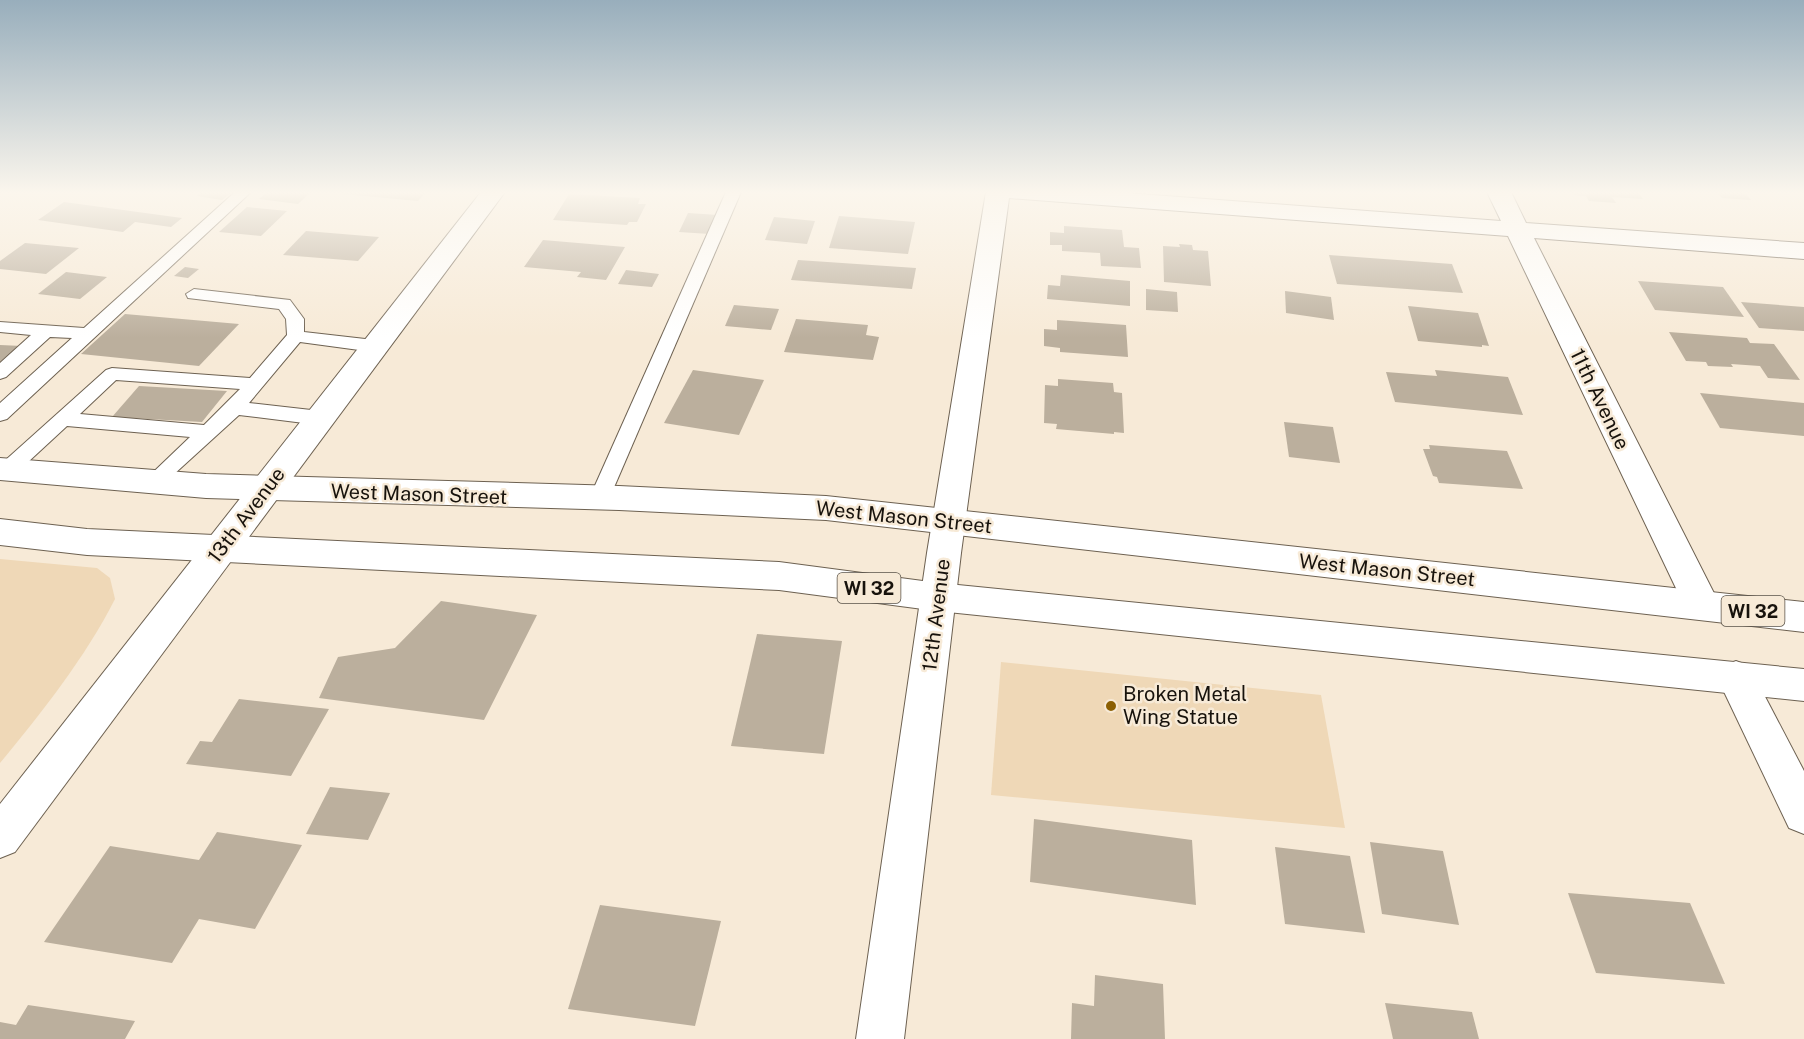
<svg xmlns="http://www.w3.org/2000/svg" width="1804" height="1039" font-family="'Public Sans',sans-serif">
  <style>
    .green { fill: #efd8b7 }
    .building { fill: #bbaf9d }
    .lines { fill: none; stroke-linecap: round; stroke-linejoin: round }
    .service-casing { stroke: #6d6151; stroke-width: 2 }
    .minor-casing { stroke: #6d6151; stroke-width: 2 }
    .primary-casing { stroke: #6d6151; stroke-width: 2 }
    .service { fill: #fff; fill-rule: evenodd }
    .minor { fill: #fff; fill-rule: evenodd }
    .primary { fill: #fff; fill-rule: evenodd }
    .poi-dot { fill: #8b5f03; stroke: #f7ead7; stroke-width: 2 }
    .labels { text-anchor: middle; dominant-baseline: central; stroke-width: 5; stroke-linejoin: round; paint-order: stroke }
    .shield { fill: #f7ead7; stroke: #5a5349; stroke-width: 1.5 }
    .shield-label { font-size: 18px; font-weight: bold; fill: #17120c }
    .street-label { font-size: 20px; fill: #17120c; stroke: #f7ead7 }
    .poi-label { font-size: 20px; fill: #17120c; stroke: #f7ead7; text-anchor: start }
  </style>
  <rect width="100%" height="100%" fill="#f7ead7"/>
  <g class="green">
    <path d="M 0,559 L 97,568 L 110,578 L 115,599 C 85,658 42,712 0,763 Z"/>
    <path d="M 1001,662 L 1321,695 L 1345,828 L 991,795 Z"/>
  </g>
  <g class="building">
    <path d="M 202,192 L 232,192 L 222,200 L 197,196 Z"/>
    <path d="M 267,192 L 311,192 L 298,204 L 259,199 Z"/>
    <path d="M 345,192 L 426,192 L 418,201 L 343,194 Z"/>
    <path d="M 1573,192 L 1638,192 L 1643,199 L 1612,197 L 1616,203 L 1589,201 L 1586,196 L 1574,195 Z"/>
    <path d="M 1717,192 L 1744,192 L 1751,200 L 1722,198 Z"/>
    <path d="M 569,194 L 640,198 L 638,204 L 646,204 L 637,222 L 629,222 L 627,225 L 553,220 Z"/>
    <path d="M 64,202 L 182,218 L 171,227 L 135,222 L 123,232 L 38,220 Z"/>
    <path d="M 247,207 L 287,211 L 261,236 L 219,232 Z"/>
    <path d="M 688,213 L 718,215 L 710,234 L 679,232 Z"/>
    <path d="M 839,216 L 915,222 L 908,254 L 829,248 Z"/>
    <path d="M 774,217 L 815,221 L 807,244 L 765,240 Z"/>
    <path d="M 1064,226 L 1122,230 L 1124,247 L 1139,248 L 1141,268 L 1101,266 L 1100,253 L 1062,251 L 1062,245 L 1050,245 L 1050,232 L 1064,233 Z"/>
    <path d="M 306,231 L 379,237 L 358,261 L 283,255 Z"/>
    <path d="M 543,240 L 625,247 L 606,280 L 577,277 L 581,272 L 524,267 Z"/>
    <path d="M 25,243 L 79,248 L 46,274 L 0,269 L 0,261 Z"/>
    <path d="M 1179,244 L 1192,245 L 1193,250 L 1208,251 L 1211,286 L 1164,282 L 1163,246 L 1180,247 Z"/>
    <path d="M 1329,255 L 1452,264 L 1463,293 L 1337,284 Z"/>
    <path d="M 798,260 L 916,268 L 912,289 L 791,280 Z"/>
    <path d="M 185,267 L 199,269 L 188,278 L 174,276 Z"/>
    <path d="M 626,270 L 659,274 L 652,287 L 618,284 Z"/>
    <path d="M 66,272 L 107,277 L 80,299 L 38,294 Z"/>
    <path d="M 1061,275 L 1130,281 L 1130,306 L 1047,299 L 1048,285 L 1060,286 Z"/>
    <path d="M 1638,281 L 1723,287 L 1744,317 L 1655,310 Z"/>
    <path d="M 1146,289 L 1177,292 L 1178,312 L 1146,310 Z"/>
    <path d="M 1285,291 L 1331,297 L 1334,320 L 1286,313 Z"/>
    <path d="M 1741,302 L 1804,307 L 1804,331 L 1759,328 Z"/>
    <path d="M 734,305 L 779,309 L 771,330 L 725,326 Z"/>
    <path d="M 1408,306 L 1478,313 L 1489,346 L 1482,345 L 1482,347 L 1418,341 Z"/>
    <path d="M 125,314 L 239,324 L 199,366 L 81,354 Z"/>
    <path d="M 796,319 L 868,325 L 866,335 L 879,337 L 873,360 L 784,352 Z"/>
    <path d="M 1057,320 L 1126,325 L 1128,357 L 1060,352 L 1060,348 L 1044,346 L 1044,329 L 1057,330 Z"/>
    <path d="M 1669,332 L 1747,338 L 1750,343 L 1774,344 L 1800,380 L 1768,378 L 1760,366 L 1731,364 L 1733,367 L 1708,366 L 1706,362 L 1686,361 Z"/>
    <path d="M 0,345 L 22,346 L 0,367 Z"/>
    <path d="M 693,370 L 764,380 L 739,435 L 664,423 Z"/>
    <path d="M 1435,370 L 1508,377 L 1523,415 L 1395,402 L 1386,372 L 1437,376 Z"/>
    <path d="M 1058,379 L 1113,383 L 1114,392 L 1122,393 L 1124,433 L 1114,432 L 1114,434 L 1056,429 L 1057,424 L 1044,423 L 1045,385 L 1058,386 Z"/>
    <path d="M 139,386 L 227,391 L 202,422 L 112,417 Z"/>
    <path d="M 1700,393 L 1804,403 L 1804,436 L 1720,428 Z"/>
    <path d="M 1284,422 L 1333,427 L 1340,463 L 1289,457 Z"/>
    <path d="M 1429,445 L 1507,451 L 1523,489 L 1439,483 L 1437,477 L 1433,476 L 1423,449 L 1430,449 Z"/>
    <path d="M 441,601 L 537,615 L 484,720 L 319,698 L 338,657 L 395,648 Z"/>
    <path d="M 757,634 L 842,641 L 824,754 L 731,746 Z"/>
    <path d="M 239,699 L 329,709 L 291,776 L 186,764 L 200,741 L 212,742 Z"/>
    <path d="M 330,787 L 390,793 L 368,840 L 306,834 Z"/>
    <path d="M 1034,819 L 1192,840 L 1196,905 L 1030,882 Z"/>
    <path d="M 217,832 L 302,845 L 255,929 L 199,919 L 172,963 L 44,942 L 110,846 L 199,860 Z"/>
    <path d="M 1370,842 L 1443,851 L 1459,925 L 1382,914 Z"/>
    <path d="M 1275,847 L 1350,856 L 1365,933 L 1285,924 Z"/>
    <path d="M 1568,893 L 1690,903 L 1725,984 L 1596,973 Z"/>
    <path d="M 600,905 L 721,921 L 695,1026 L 568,1009 Z"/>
    <path d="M 1095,975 L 1163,984 L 1165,1039 L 1071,1039 L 1072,1003 L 1094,1006 Z"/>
    <path d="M 1385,1003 L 1472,1012 L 1479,1039 L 1393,1039 Z"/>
    <path d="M 28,1005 L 135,1021 L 125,1039 L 0,1039 L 0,1022 L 16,1025 Z"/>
  </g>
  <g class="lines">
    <g class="service-casing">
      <g id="service">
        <path d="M 235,192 L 251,192 L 7,419 L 0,421 L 0,403 L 72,338 L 50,337 L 6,377 L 0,379 L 0,363 L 31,335 L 0,332 L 0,322 L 84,328 Z"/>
        <path d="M 726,192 L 741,192 L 609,499 L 606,504 L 599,507 L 592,504 L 589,499 Z"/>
        <path d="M 194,289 L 290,300 L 304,319 L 304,332 L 374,340 L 380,342 L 383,346 L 380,350 L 374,352 L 300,342 L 249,403 L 320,411 L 327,413 L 330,418 L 327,423 L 320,425 L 239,415 L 161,486 L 154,488 L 147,486 L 144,481 L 190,437 L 67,426 L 14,475 L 7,477 L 0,475 L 0,465 L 106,370 L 112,368 L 250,378 L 287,335 L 286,319 L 279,309 L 188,298 L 186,294 ZM 116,380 L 240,389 L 204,425 L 80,414 Z"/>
      </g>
    </g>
    <g class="minor-casing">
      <g id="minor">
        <path d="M 481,192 L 505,192 L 15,852 L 0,858 L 0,804 Z"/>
        <path d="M 986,192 L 1113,192 L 1501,221 L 1487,192 L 1511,192 L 1526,223 L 1804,243 L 1804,259 L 1534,238 L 1720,605 L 1715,615 L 1702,619 L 1689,615 L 1684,605 L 1508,236 L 1009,198 L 961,553 L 904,1039 L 856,1039 L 927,553 Z"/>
        <path d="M 1736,661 L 1749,666 L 1804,771 L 1804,834 L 1789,828 L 1717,677 L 1723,666 Z"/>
      </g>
    </g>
    <g class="primary-casing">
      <g id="primary">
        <path d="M 0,458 L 206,474 L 619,486 L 826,496 L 1804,602 L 1804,632 L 826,520 L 619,510 L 206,498 L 0,480 Z"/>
        <path d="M 0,519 L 87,529 L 779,562 L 938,583 L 1804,669 L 1804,701 L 938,611 L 779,590 L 87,555 L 0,545 Z"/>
      </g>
    </g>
    <use href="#service" class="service"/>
    <use href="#minor" class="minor"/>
    <use href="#primary" class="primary"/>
  </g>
  <linearGradient id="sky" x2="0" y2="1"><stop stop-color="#98aebc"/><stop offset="0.57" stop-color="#fbf6ed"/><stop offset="1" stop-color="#fbf6ed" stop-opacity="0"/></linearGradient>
  <rect width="1804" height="338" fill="url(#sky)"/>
  <circle class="poi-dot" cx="1111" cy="706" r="6"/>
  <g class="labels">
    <g class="shield">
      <rect x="837.5" y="573" width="63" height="30" rx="4.5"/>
      <rect x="1721.5" y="596" width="63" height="30" rx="4.5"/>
    </g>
    <g class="shield-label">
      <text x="869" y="588">WI 32</text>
      <text x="1753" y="611">WI 32</text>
    </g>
    <g class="street-label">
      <text transform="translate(1600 399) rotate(64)">11th Avenue</text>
      <text transform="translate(419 494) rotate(2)">West Mason Street</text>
      <text transform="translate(246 515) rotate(-53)">13th Avenue</text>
      <text transform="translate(904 517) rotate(6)">West Mason Street</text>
      <text transform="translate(1387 570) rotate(6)">West Mason Street</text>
      <text transform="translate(936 615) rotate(-83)">12th Avenue</text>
    </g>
    <g class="poi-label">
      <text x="1123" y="694">Broken Metal<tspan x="1123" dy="23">Wing Statue</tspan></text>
    </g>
  </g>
</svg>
